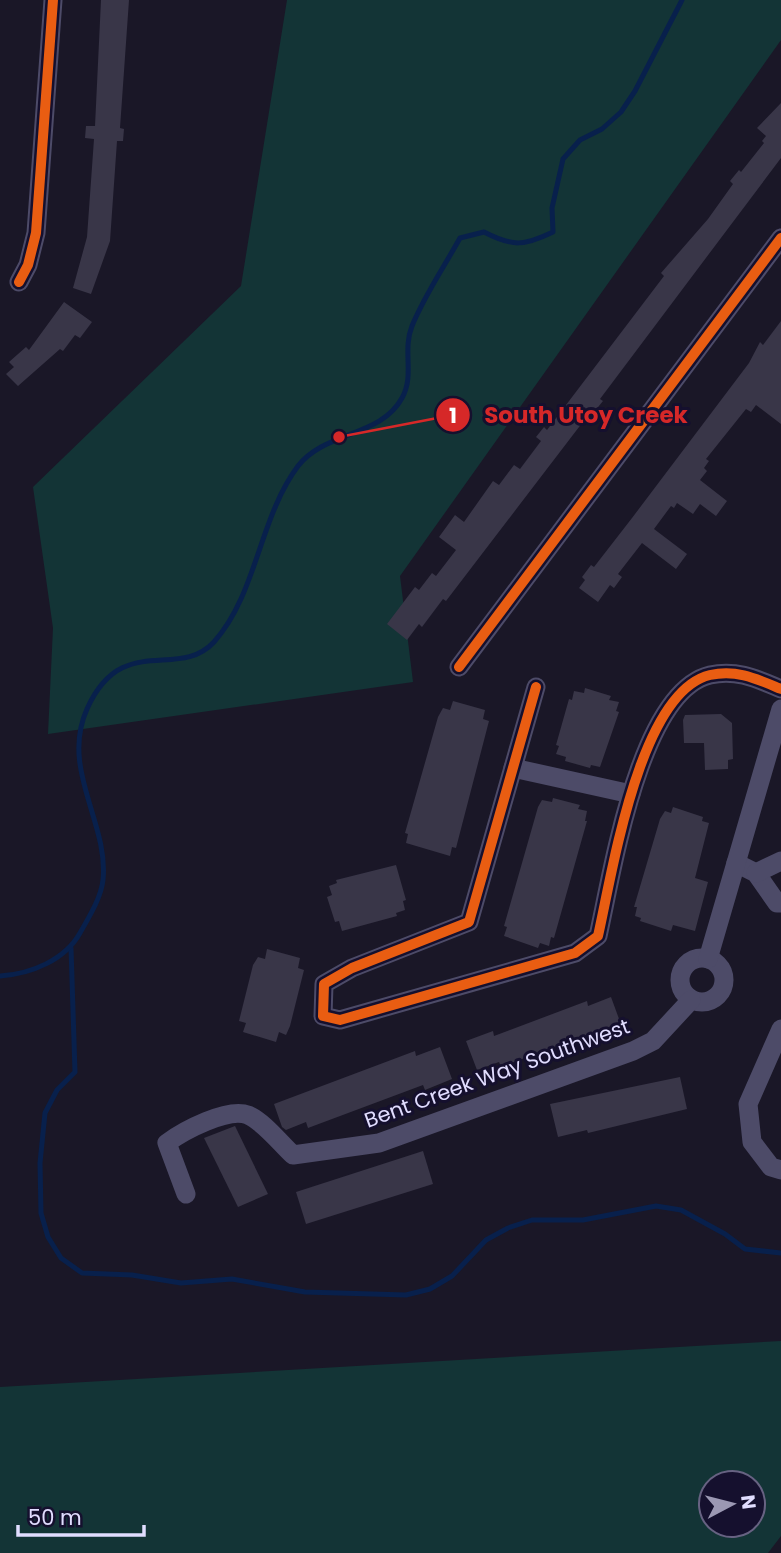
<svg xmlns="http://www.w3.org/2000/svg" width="781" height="1553" font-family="Poppins,sans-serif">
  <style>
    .green { fill: #133436; fill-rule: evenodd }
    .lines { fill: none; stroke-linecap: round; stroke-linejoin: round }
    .stream { stroke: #08204c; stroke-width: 5 }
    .building { fill: #393648 }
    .minor { stroke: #4d4b68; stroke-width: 19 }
    .cycleway-casing { stroke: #15102e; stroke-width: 15 }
    .cycleway { stroke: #e95d12; stroke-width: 10 }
    .labels { text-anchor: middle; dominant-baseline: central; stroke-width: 6; stroke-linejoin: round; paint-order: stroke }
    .street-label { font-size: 21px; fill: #e1ddff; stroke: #15102e }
    .leader { fill: none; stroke: #d62828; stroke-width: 2.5 }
    .callout-dot { fill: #d62828; stroke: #15102e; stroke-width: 2.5 }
    .mark-label { font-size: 21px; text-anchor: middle; font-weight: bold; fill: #fff }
    .callout-label { font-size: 23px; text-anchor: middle; font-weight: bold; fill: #d62828; stroke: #15102e; stroke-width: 6; stroke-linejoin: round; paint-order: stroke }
  </style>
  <rect width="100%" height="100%" fill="#1a1727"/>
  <g class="green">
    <path d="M 287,0 L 781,0 L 781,40 L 400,576 L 413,682 L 48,734 L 53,628 L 33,487 L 241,286 Z"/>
    <path d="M 781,1341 L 781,1536 L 768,1553 L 0,1553 L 0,1387 ZM 753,1483 L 753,1525 L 711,1525 L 711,1483 Z"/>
  </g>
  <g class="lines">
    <g class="stream">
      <path d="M 71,948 L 75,1072 L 57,1090 L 45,1113 L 40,1163 L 41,1213 L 48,1237 L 61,1258 L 82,1273 L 132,1275 L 181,1283 L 232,1279 L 305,1292 L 406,1295 L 430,1289 L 452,1276 L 486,1240 L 508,1228 L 532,1220 L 583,1220 L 656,1206 L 681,1210 L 725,1234 L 745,1249 L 781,1253"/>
      <path d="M 0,976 C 31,974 65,960 80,933 C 89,917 101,898 103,880 C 109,823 60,769 87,709 C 122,631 178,681 214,642 C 257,594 259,518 298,466 C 325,431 381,437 402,398 C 415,375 402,351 412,326 C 424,296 444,267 460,238 L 484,232 C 513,247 524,246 553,232 L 552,208 L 563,159 L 580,140 L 602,129 L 621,112 L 635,91 L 682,0"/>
    </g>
  </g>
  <g class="building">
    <path d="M 101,0 L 129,0 L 120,128 L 124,129 L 123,141 L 117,141 L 110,241 L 91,294 L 73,288 L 87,237 L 94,139 L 85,138 L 86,126 L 95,126 Z"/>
    <path d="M 781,103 L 781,158 L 600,399 L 603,401 L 594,412 L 592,410 L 446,601 L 443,599 L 422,627 L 419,624 L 407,640 L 387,624 L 415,587 L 419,590 L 432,573 L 436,576 L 456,550 L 439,537 L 455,515 L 464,522 L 493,481 L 499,485 L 514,465 L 520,469 L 541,441 L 536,437 L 544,427 L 547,430 L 664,276 L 661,273 L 708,219 L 733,184 L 730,181 L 739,170 L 741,172 L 764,143 L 762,141 L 766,136 L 757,128 Z"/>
    <path d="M 64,302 L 92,322 L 80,338 L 75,335 L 63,351 L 60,349 L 18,386 L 6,374 L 14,367 L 9,362 L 26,347 L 29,350 Z"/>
    <path d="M 781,321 L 781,424 L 756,405 L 751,412 L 746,409 L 706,459 L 709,461 L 704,468 L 707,471 L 700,480 L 727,501 L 716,516 L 700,504 L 693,514 L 677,503 L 674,508 L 671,506 L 654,529 L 687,554 L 676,569 L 642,543 L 618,574 L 622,577 L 614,588 L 610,585 L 598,602 L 579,588 L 585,580 L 582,577 L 591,565 L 594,567 L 632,518 L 749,363 L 760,342 L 763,345 Z"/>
    <path d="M 585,688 L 611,696 L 609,700 L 619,702 L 616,711 L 619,712 L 600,767 L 591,765 L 590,768 L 565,761 L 566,757 L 556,754 L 559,746 L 556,745 L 569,699 L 572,700 L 574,691 L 584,693 Z"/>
    <path d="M 453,701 L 485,710 L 483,719 L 489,721 L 456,848 L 452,847 L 450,856 L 406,843 L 408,834 L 405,833 L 438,717 L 443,708 L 450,710 Z"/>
    <path d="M 721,714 L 732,723 L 733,759 L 728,760 L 728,769 L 705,770 L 704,743 L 684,743 L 683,720 L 685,715 Z"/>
    <path d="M 553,798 L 580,805 L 578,809 L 587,811 L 585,821 L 587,821 L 554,938 L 551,937 L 549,946 L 540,943 L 538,948 L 504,936 L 507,927 L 504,926 L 538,807 L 542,800 L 552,802 Z"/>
    <path d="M 673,807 L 703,817 L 702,821 L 709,823 L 695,878 L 708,882 L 695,931 L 673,925 L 671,931 L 640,921 L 641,918 L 635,916 L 637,907 L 634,907 L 660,819 L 665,811 L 671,813 Z"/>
    <path d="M 396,865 L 406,900 L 403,901 L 405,910 L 396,913 L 397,916 L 342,931 L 339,921 L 335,922 L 327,897 L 332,895 L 329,886 L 337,883 L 336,880 Z"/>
    <path d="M 267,949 L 300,958 L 298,968 L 304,970 L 290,1026 L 286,1035 L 279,1032 L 276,1042 L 243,1032 L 246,1023 L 239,1021 L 253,965 L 258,957 L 265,959 Z"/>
    <path d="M 611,997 L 622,1027 L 596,1037 L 594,1032 L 501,1067 L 499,1062 L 477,1070 L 466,1041 L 493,1031 L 494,1036 L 587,1001 L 588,1006 Z"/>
    <path d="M 440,1047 L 452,1079 L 425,1090 L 423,1085 L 308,1128 L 306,1122 L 286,1130 L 282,1127 L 274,1104 L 415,1051 L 416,1056 Z"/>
    <path d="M 680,1077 L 687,1109 L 588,1133 L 587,1130 L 558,1137 L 550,1104 Z"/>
    <path d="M 235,1126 L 268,1194 L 238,1207 L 204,1138 Z"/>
    <path d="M 423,1151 L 433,1184 L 306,1224 L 296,1192 Z"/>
  </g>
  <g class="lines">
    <g class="minor">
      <path d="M 19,282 L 28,265 L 36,233 L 53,0"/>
      <path d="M 459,667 L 781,238"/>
      <path d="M 536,687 L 469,922 L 352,968 L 324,984 L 323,1016 L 340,1020 L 575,953 L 598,936 C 612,875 639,692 710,675 C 737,669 757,679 781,689"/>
      <path d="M 513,768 L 631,794"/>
      <path d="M 736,863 L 756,873 L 777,903 L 781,903"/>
      <path d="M 756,873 L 781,861"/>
      <circle cx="702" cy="980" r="22"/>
      <path d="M 708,959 L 781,709"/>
      <path d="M 781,1029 L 748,1104 L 752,1142 L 771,1167 L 781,1170"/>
      <path d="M 186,1194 L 167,1143 C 183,1131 228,1107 248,1115 C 264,1122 280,1143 293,1155 L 379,1143 L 633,1051 L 653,1041 L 691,1000"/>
    </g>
    <g class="cycleway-casing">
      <g id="cycleway">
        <path d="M 19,282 L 28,265 L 36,233 L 53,0"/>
        <path d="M 459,667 L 781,238"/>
        <path d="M 536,687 L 469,922 L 352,968 L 324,984 L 323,1016 L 340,1020 L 575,953 L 598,936 C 612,875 639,692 710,675 C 737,669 757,679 781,689"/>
      </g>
    </g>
    <use href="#cycleway" class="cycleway"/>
  </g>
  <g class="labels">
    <g class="street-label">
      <text transform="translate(497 1073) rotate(-20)">Bent Creek Way Southwest</text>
    </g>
  </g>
  <path class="leader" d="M339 437L453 415"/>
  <g class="callout-dot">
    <circle cx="339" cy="437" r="7"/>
    <circle cx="453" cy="415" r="18"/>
  </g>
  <g class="mark-label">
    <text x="453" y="423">1</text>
  </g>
  <g class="callout-label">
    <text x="586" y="423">South Utoy Creek</text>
  </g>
  <g transform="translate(732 1504) rotate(83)"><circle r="33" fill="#15102e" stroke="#676282" stroke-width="2"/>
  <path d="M0-5L12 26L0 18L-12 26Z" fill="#9b98b3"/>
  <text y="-10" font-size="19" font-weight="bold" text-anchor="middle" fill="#e1ddff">N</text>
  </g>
  <path d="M18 1525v10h126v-10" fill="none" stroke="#e1ddff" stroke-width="3.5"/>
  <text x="28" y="1525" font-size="21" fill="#e1ddff" stroke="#15102e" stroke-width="5" paint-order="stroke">50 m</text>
</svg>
